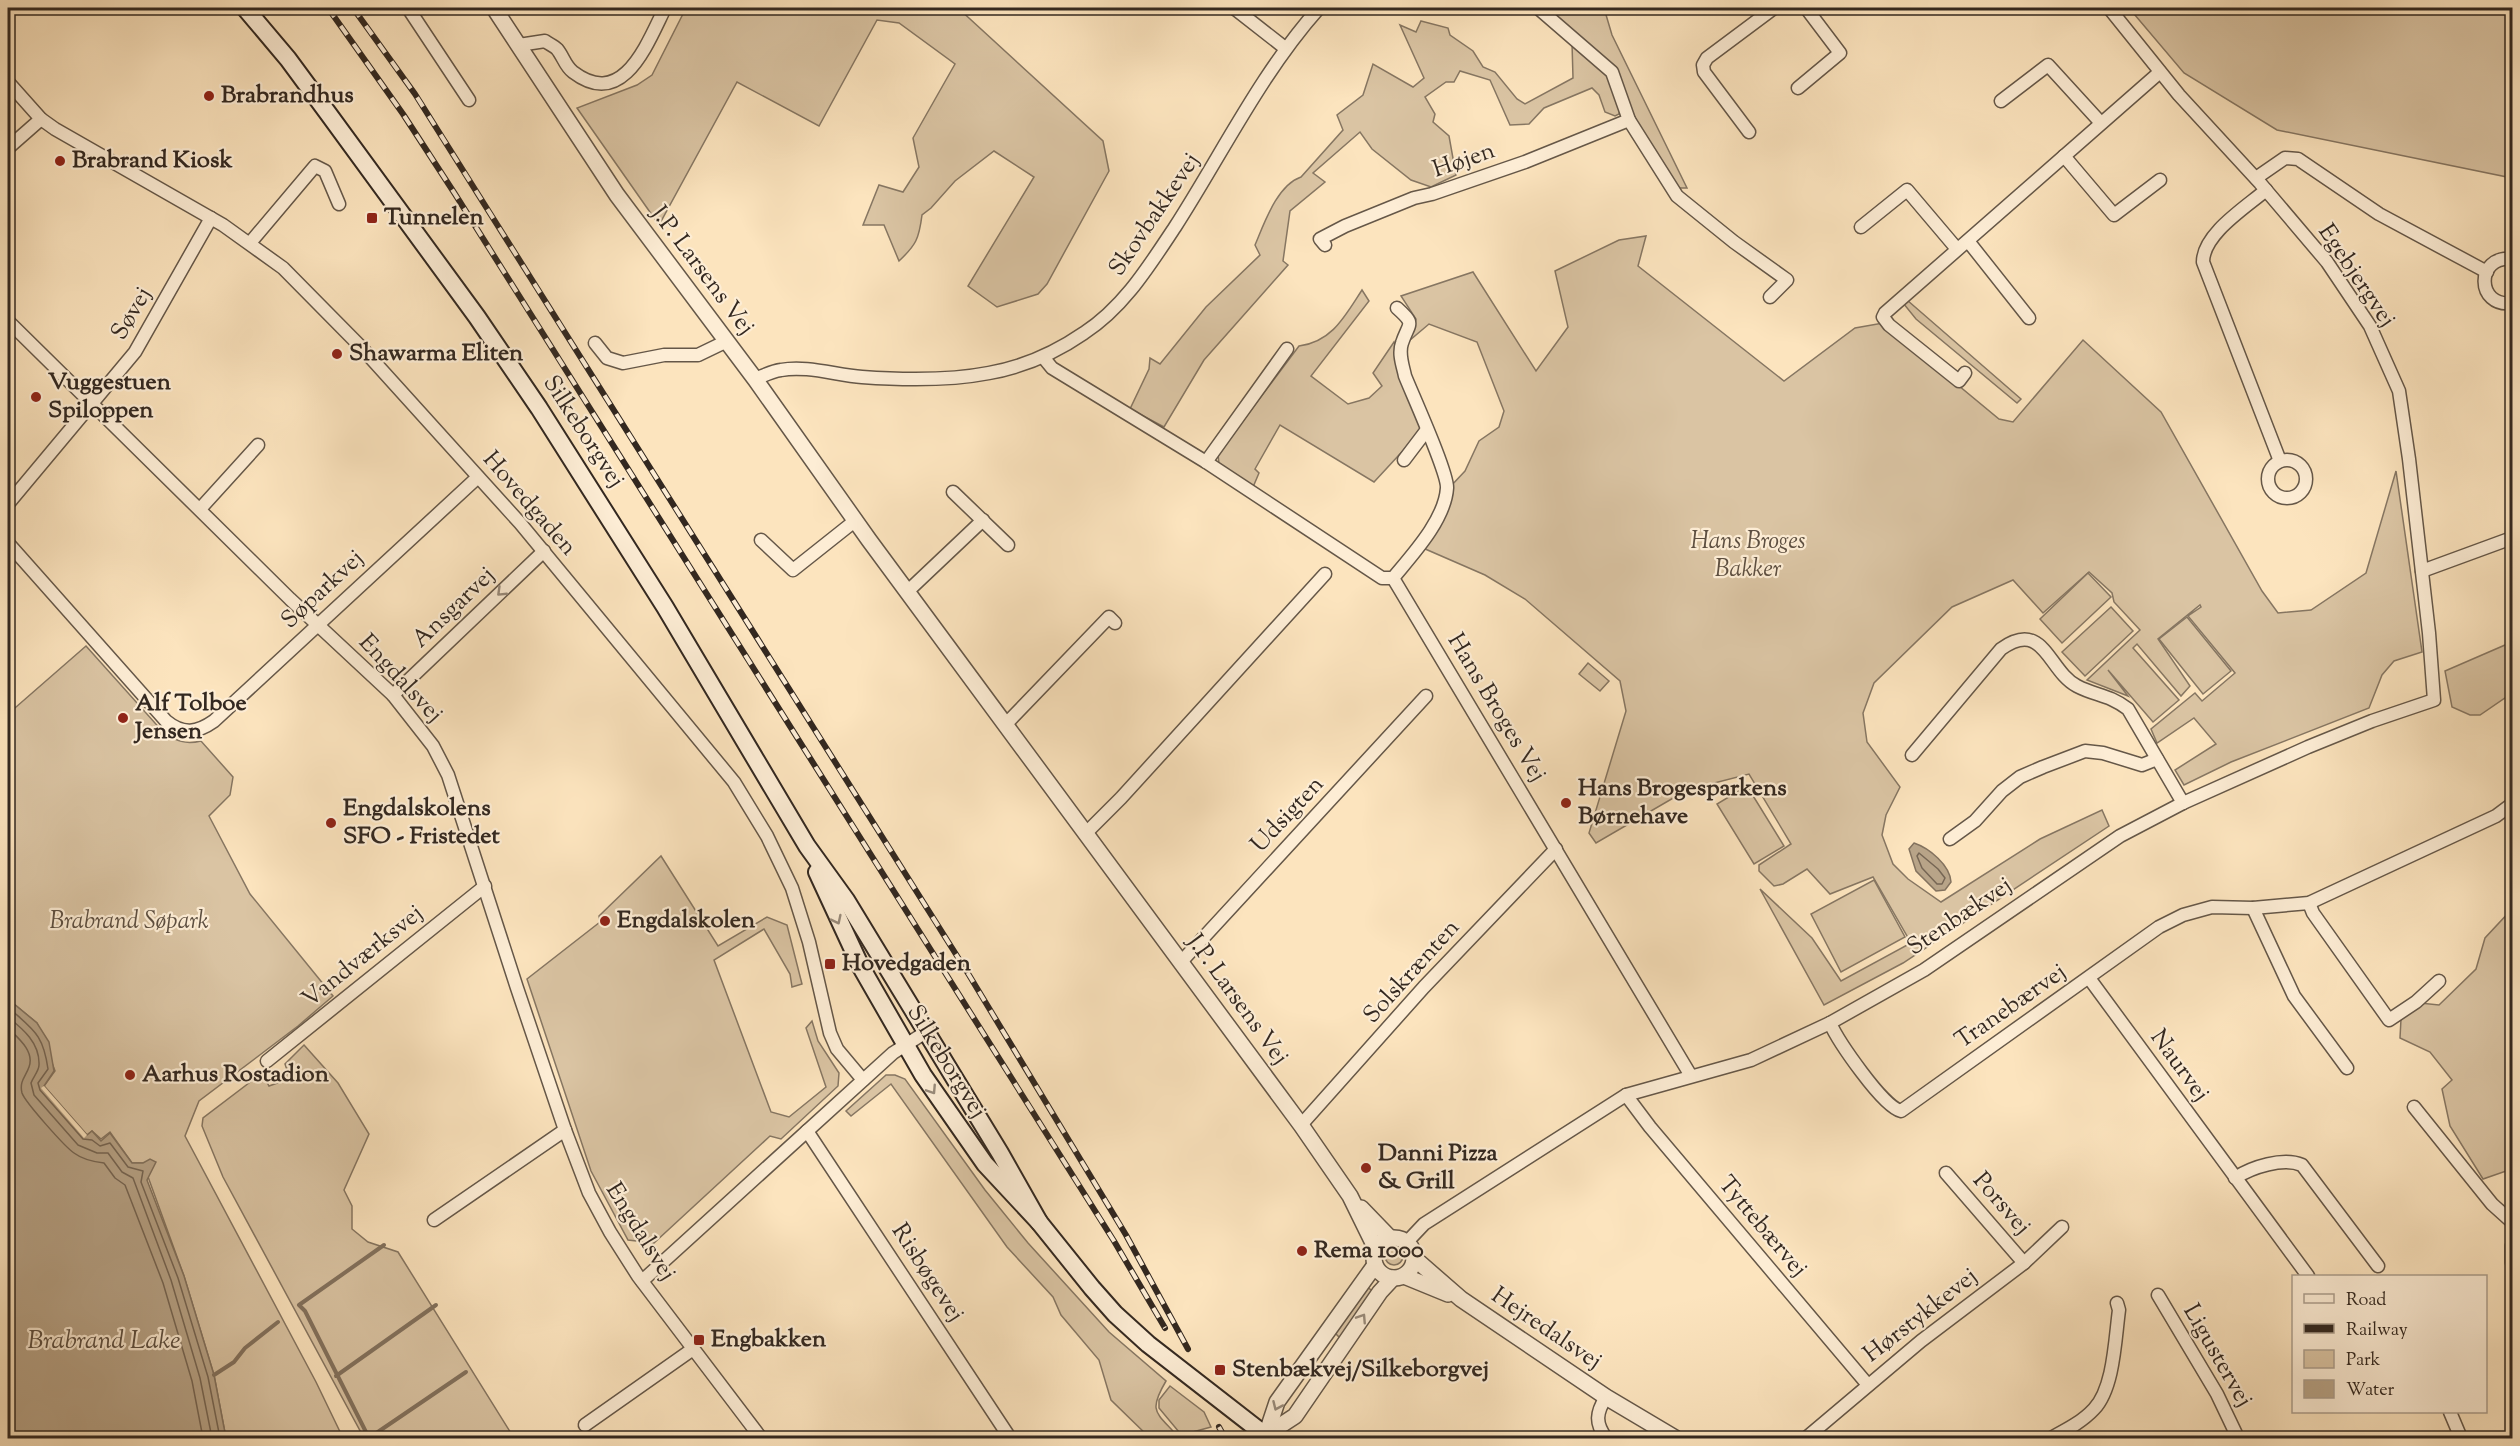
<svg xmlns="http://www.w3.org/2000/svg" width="2520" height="1446" font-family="'Sorts Mill Goudy',serif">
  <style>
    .green { fill: #dac4a3; stroke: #867662; stroke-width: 1.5 }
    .water { fill: #b8a488; stroke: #83725e; stroke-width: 1.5 }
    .pier { fill: #fce4be }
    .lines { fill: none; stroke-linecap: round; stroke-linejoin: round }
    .shore { stroke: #766654; stroke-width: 1.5 }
    .stream { stroke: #83725e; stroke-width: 4 }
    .minor-casing { stroke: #655748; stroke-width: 15 }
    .tertiary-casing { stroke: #655748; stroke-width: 18 }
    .secondary-casing { stroke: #332820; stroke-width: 20 }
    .minor { stroke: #fdedd5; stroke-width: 12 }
    .tertiary { stroke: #fdedd5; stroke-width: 15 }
    .secondary { stroke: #fdedd5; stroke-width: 16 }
    .rail-casing { stroke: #332820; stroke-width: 6 }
    .rail { stroke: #fdedd5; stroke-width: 4; stroke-dasharray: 11; stroke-linecap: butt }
    .oneway { stroke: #988a7a }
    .poi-dot { fill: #8f2418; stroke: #fdedd5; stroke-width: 2 }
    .labels { text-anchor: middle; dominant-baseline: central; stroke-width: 4.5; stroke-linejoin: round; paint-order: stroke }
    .poi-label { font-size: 24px; font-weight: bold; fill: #332820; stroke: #fdedd5; text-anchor: start }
    .street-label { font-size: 24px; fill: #332820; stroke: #fdedd5 }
    .park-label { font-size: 24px; font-style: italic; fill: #5d4f41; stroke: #fdedd5 }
    .water-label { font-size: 26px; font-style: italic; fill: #5b4d3f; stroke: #fdedd5 }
  </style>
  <rect width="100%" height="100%" fill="#fce4be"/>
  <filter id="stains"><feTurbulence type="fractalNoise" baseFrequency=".00333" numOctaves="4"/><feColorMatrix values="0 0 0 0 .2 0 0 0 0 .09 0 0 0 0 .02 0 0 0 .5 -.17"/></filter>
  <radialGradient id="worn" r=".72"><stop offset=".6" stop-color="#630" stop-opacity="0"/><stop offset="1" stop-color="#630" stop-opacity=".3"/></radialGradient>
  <g class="green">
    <path d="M 686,8 L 958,8 L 1103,141 L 1109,171 L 1047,284 L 1038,294 L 997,307 L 968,286 L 1034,177 L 994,151 L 955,181 L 931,208 L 922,215 C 919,239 916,245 899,261 L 884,225 L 863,225 L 879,185 L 903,192 L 919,167 L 913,138 L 955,64 L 899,23 L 877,20 L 819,126 L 737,82 L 659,225 L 577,108 L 637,85 L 652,75 Z"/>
    <path d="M 1556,8 L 1604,8 L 1612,35 L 1687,188 L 1677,188 L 1641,131 L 1613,68 L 1552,12 Z"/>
    <path d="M 2129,8 L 2512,8 L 2512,178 L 2277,130 L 2184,73 Z"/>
    <path d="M 1421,21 L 1448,28 L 1450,35 L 1473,51 L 1483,67 L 1495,72 L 1517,99 L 1525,104 L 1573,78 L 1572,43 L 1605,69 L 1620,110 L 1619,114 L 1615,116 L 1605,112 L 1599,95 L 1592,88 L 1544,108 L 1529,124 L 1510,125 L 1490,80 L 1460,71 L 1454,82 L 1446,82 L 1425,97 L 1435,114 L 1433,122 L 1449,136 L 1456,175 L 1431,187 L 1411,180 L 1372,149 L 1360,132 L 1313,173 L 1325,182 L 1290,211 L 1283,261 L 1288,265 L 1204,360 L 1164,427 L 1130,409 L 1149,369 L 1150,358 L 1160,364 L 1206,307 L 1260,255 L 1255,245 C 1264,224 1277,185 1301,177 L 1343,130 L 1337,115 L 1363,95 L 1373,64 L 1413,87 L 1424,78 L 1400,25 L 1416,32 Z"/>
    <path d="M 1646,236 L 1638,266 L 1784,381 L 1855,328 L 1883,323 L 1999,419 L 2013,422 L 2083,340 L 2161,412 L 2262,591 L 2278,613 L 2311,610 L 2366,573 L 2396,471 L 2422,652 L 2394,661 L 2382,675 L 2369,708 L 2231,762 L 2184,785 L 2175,770 L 2216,744 L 2194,718 L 2157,743 L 2151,729 L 2195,693 L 2202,701 L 2235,673 L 2188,616 L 2201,607 L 2200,605 L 2158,639 L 2190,686 L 2181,696 L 2137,644 L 2133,648 L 2179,700 L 2153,722 L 2108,670 L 2128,696 L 2087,680 L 2140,630 L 2114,602 L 2112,593 L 2089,572 L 2043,613 L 2013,580 L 1952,607 L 1874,683 L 1863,713 L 1867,742 L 1900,787 L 1886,815 L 1882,835 L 1893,864 L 1908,879 L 1941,902 L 2040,839 L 2102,810 L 2109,826 L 1903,963 L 1824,1005 L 1760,889 L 1812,938 L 1841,981 L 1911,943 L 1873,877 L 1830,894 L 1807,869 L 1783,884 L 1774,886 L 1759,871 L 1759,865 L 1791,844 L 1749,774 L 1687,790 L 1596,843 L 1589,833 L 1626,711 L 1620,681 L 1525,599 L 1485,575 L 1423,548 L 1451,486 L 1465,471 L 1479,441 L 1499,427 L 1504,411 L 1477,342 L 1429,324 L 1410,340 L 1416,319 L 1401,296 L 1473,272 L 1536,371 L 1568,327 L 1555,271 L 1619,240 Z"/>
    <path d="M 1362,290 L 1369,301 L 1311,376 L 1348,404 L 1369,398 L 1382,386 L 1373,373 L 1394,342 L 1423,429 L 1374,482 L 1280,425 L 1255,469 L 1259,473 L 1253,487 L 1219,464 L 1218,454 L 1299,346 C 1332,342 1345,316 1362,290 Z"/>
    <path d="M 1907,300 L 2021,399 L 2017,403 L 1916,319 L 1903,303 Z"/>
    <path d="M 2088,573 L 2111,597 L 2062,643 L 2040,619 Z"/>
    <path d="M 2111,607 L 2133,631 L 2085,676 L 2062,652 Z"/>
    <path d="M 2187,617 L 2231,671 L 2203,694 L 2159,639 Z"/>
    <path d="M 2512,642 L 2512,693 L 2480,715 L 2470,715 L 2452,707 L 2445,671 Z"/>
    <path d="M 86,646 L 163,732 C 177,741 185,745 201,741 L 233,777 L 230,795 L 209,816 L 250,894 L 333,996 L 298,1026 L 199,1101 L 185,1136 L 316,1382 L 343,1438 L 226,1438 L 214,1375 L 184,1276 L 143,1163 L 132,1163 L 110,1132 L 101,1139 L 92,1131 L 87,1135 L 44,1086 L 55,1071 L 37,1023 L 8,999 L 8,714 Z"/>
    <path d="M 1588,663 L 1609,681 L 1600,691 L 1579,674 Z"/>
    <path d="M 1747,786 L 1784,846 L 1754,864 L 1717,804 Z"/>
    <path d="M 661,856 L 718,946 L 767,917 L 787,925 L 802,984 L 792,987 L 790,974 L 764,929 L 714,960 L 771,1112 L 789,1117 L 826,1087 L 806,1028 L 812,1021 L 818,1041 L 839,1073 L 838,1086 L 781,1139 L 770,1136 L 654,1243 L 628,1240 L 591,1171 L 527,979 L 600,922 L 599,916 Z"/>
    <path d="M 1874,880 L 1905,937 L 1841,972 L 1811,914 Z"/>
    <path d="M 2512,909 L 2511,1042 L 2512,1069 L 2509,1069 L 2512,1095 L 2512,1169 L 2483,1179 L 2450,1126 L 2442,1089 L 2452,1080 L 2430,1052 L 2400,1038 L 2401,1019 L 2420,1003 L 2439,1005 L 2476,969 L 2485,938 Z"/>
    <path d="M 304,1045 L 338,1083 L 369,1134 L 344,1190 L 352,1206 L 352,1229 L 368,1242 L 398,1252 L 514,1438 L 364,1438 L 223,1177 L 202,1126 L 203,1118 L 262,1073 L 269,1086 L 280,1082 L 288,1073 L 285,1064 Z"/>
    <path d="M 886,1075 L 895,1075 L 905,1079 L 985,1190 L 1028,1243 L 1109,1332 L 1166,1381 C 1147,1413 1157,1412 1179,1438 L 1150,1438 L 1111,1400 L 1099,1360 L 1061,1315 L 1053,1297 L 1007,1247 L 891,1084 L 851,1116 L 846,1111 Z"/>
    <circle cx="1394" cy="1256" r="9"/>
    <path d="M 1367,1287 L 1374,1292 L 1340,1338 L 1335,1333 Z"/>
    <path d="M 1170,1386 L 1204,1412 L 1211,1427 L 1193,1432 L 1189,1438 L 1184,1438 L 1159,1408 L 1159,1400 Z"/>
  </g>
  <g class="water">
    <path d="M 1914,843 C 1929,848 1950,865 1951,882 L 1945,890 L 1936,891 L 1916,871 L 1909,849 Z"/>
    <path d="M 8,999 L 37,1023 L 49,1042 L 54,1071 L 44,1086 L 87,1135 L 92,1131 L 101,1141 L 110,1133 L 132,1163 L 143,1163 L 150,1159 L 156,1162 L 147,1180 L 184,1276 L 214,1375 L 226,1438 L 8,1438 Z"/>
  </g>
  <path class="pier" d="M 44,1086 L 87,1135 L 84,1138 L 41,1088 Z"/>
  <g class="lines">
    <g class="shore">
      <path d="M 1919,853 L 1938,869 L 1945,878 L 1942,884 L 1937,884 L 1922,868 L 1917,856 Z"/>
      <path d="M 8,1007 C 33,1030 43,1033 48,1069 L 38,1083 L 40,1090 L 83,1139 L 92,1140 L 100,1146 L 110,1143 L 128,1167 L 143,1171 L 141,1182 L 178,1278 L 208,1377 L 220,1438"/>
      <path d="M 8,1017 C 23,1029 40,1043 39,1065 C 39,1071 33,1077 31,1083 L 34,1095 L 78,1145 L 97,1153 L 108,1153 L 122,1172 L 133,1178 L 171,1280 L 200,1378 L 212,1438"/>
      <path d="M 8,1028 C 17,1037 35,1051 29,1067 C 26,1076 19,1081 22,1093 C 25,1102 65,1147 74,1153 C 82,1159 95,1162 104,1163 L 115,1178 L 125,1185 L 163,1283 L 192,1381 L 203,1438"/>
    </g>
    <g class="stream">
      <path d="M 214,1375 L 234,1362 L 245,1348 L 278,1322"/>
      <path d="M 336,1376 L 436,1305"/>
      <path d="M 369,1438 L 305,1311 L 299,1305 L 384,1245"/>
      <path d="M 369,1438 L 466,1372"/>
      <path d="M 508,1438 L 514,1434"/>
    </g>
    <g class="minor-casing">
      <g id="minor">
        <path d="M 408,8 L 469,100"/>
        <path d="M 1234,8 L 1285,48"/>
        <path d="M 1538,8 L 1612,72 L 1629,120 L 1677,196 L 1734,242 L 1787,280 L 1770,297"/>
        <path d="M 519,45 L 545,41 C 549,44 554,46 557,49 C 563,56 565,66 573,72 C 623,110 647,44 665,8"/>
        <path d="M 8,82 L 41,119 L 55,129 L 223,225 L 283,268 L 360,346 L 520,523 L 734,782 L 767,836 L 792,888 L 809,942 L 830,1033 L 837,1049 L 863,1080"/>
        <path d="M 1798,88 L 1840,53 L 1806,8"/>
        <path d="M 2001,101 L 2048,65 L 2101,123"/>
        <path d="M 1749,132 L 1704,72 L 1703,65 L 1707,58 L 1774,8"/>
        <path d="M 8,148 L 41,119"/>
        <path d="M 2064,156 L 2114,215 L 2160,180"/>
        <path d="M 2256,178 L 2285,158 L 2298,159 L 2379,214 L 2487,272"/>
        <path d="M 2266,190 C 2245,208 2203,234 2203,262 L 2280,461"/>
        <path d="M 1861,227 L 1907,190 L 1957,249"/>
        <path d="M 1968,241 L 2029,318"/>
        <path d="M 250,243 L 315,166 L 325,171 L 339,204"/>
        <path d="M 1325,245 L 1320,239 L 1345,226 L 1414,198 L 1432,194 L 1525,162 L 1629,120"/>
        <path d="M 2512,259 C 2475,255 2476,308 2512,303"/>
        <path d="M 8,321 L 290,599 L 393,695 L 433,746 L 448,775 L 517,988 L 565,1130 L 589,1193 L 610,1232 L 638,1276 L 761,1438"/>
        <path d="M 595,343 L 607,358 L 623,363 L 664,355 L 698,355 L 727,341"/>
        <path d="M 1043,357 L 1052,368 L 1206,462 L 1382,578 L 1393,578 C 1412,555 1445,520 1447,488 C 1448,473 1413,396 1405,376 C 1403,366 1398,354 1402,343 C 1409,322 1416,325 1397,308"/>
        <path d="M 1965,373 L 1959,381 L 1889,325 L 1883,317 L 1885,313 L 2160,72"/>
        <path d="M 755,379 C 763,376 772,371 781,370 C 806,365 836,375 862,377 C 903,380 948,381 989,373 C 1023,367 1055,353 1084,333 C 1124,307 1149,266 1175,227 C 1222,154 1261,73 1319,8"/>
        <circle cx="2287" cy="479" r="19"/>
        <path d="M 1404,460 L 1426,431"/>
        <path d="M 1206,462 L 1287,349"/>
        <path d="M 953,492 L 1008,545"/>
        <path d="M 8,504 L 135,352 L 211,218"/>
        <path d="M 200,509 L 258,445"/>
        <path d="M 761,540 L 793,570 L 856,520"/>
        <path d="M 8,543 L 166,721 C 183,735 197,733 214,721 L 478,477"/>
        <path d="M 2422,571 L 2512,538"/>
        <path d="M 1393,578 L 1691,1076"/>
        <path d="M 908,591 L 983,520"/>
        <path d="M 393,695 L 544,551"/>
        <path d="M 1006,724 L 1109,617 L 1115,623"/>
        <path d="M 1912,755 L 2001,649 C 2044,618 2048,671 2077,686 C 2096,696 2108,694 2128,709 L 2183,803"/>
        <path d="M 1087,832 L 1121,798 L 1325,574"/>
        <path d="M 1950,839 L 1975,821 L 2002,791 L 2020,777 L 2043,767 L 2085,751 L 2103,753 L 2142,765 L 2157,759"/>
        <path d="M 2309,903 L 2313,913 L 2389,1020 L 2416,1002 L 2439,981"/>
        <path d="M 2253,908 L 2294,996 L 2347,1068"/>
        <path d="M 1181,962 L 1426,696"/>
        <path d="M 2089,978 L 2308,1276"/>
        <path d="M 1830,1023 C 1838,1041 1883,1107 1901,1111 L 2159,927 L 2183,915 L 2212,907 L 2253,908 L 2309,903 L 2496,816 L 2512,804"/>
        <path d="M 267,1061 L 485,886"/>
        <path d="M 1626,1095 L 1650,1127 L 1868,1385"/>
        <path d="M 2414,1107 L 2492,1204 L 2512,1222"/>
        <path d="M 1301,1125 L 1424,987 L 1556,849"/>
        <path d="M 807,1131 L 1010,1438"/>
        <path d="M 1946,1173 L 2024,1263"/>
        <path d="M 2235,1178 C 2252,1167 2283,1157 2302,1165 L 2378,1266"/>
        <path d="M 434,1220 L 565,1130"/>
        <path d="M 1407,1242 L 1424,1224 L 1626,1095 L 1751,1060 L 1830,1023 L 1924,970 L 2120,836 L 2183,803 L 2308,747 L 2372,721 L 2434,700 L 2429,633 L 2409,459 L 2399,391 L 2370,326 L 2327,262 L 2260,183 L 2179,95 L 2109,8"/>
        <path d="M 2512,1245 L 2512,1263"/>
        <path d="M 642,1281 L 893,1053 L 926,1032"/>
        <path d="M 2158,1295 L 2217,1394 L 2238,1438"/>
        <path d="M 1606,1397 C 1596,1413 1595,1423 1606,1438"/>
        <path d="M 2450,1412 L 2461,1438"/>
        <path d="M 585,1425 L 693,1349"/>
        <path d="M 1806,1438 L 1921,1341 L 2024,1263 L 2062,1227"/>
        <path d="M 2051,1438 C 2066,1430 2082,1422 2094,1409 C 2114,1388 2115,1339 2119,1310 L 2117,1303"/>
      </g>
    </g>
    <g class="tertiary-casing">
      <g id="tertiary">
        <path d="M 494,8 L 617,195 L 755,379 L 869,540 L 1301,1125 L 1350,1196 L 1376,1249"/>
        <path d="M 1361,1208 L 1390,1238"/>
        <circle cx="1394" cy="1258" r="20"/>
        <path d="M 1414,1258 L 1461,1299 L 1606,1397 L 1675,1438"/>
        <path d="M 1404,1276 L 1448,1294"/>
        <path d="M 1266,1435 L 1295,1416 L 1380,1292 L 1393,1278"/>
        <path d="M 1266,1435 L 1277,1402 L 1375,1265"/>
      </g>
    </g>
    <g class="secondary-casing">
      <g id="secondary">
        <path d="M 245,8 L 288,59 L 330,116 L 477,317 L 539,408 L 665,607 L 807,846 L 846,900 L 1000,1153 L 1039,1222"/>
        <path d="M 817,872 L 861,967 L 923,1075 L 985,1164 L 1039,1222 L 1092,1288 L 1115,1314 L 1148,1344 L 1269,1438"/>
      </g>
    </g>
    <use href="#minor" class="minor"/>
    <use href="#tertiary" class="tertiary"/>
    <use href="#secondary" class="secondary"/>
    <g class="rail-casing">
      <g id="rail">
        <path d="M 328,8 L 403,114 L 455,194 L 1114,1241 L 1165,1328"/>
        <path d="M 353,8 L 415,94 L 969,975 L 1126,1235 L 1188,1349"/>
        <path d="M 1219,1427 L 1225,1438"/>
      </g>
    </g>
    <use href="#rail" class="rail"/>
  </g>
  <defs><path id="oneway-chevron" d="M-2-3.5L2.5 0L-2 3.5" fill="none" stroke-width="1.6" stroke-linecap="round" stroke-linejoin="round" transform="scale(1.5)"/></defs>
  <g class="oneway">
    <use href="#oneway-chevron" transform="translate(501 592) rotate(136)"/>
    <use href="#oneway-chevron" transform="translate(837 920) rotate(64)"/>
    <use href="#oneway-chevron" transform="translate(932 1090) rotate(57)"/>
    <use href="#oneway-chevron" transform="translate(1362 1318) rotate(-57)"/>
    <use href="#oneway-chevron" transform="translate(1277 1406) rotate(114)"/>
  </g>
  <g class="poi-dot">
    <circle cx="209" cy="96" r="6"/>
    <circle cx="60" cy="161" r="6"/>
    <rect x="366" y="212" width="12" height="12" rx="3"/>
    <circle cx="337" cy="354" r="6"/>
    <circle cx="36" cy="397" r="6"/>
    <circle cx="123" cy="718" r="6"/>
    <circle cx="1566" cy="803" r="6"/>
    <circle cx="331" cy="823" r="6"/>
    <circle cx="605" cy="921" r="6"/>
    <rect x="824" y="958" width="12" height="12" rx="3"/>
    <circle cx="130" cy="1075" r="6"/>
    <circle cx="1366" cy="1168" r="6"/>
    <circle cx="1302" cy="1251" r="6"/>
    <rect x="693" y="1334" width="12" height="12" rx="3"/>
    <rect x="1214" y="1364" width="12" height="12" rx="3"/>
  </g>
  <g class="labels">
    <g class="poi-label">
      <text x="221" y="96">Brabrandhus</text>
      <text x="72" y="161">Brabrand Kiosk</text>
      <text x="384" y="218">Tunnelen</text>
      <text x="349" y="354">Shawarma Eliten</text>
      <text x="48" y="383">Vuggestuen<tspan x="48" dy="28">Spiloppen</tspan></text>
      <text x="135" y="704">Alf Tolboe<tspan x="135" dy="28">Jensen</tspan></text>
      <text x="1578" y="789">Hans Brogesparkens<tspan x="1578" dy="28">Børnehave</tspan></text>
      <text x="343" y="809">Engdalskolens<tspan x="343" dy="28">SFO - Fristedet</tspan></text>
      <text x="617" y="921">Engdalskolen</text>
      <text x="842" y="964">Hovedgaden</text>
      <text x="142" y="1075">Aarhus Rostadion</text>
      <text x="1378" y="1154">Danni Pizza<tspan x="1378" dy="28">&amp; Grill</tspan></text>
      <text x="1314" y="1251">Rema 1000</text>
      <text x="711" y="1340">Engbakken</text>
      <text x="1232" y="1370">Stenbækvej/Silkeborgvej</text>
    </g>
    <g class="street-label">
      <text transform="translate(1464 161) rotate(-19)">Højen</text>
      <text transform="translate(1155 215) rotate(-56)">Skovbakkevej</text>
      <text transform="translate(702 271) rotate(53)">J.P. Larsens Vej</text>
      <text transform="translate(2356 276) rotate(56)">Egebjergvej</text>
      <text transform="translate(132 314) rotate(-60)">Søvej</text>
      <text transform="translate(583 432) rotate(57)">Silkeborgvej</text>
      <text transform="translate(529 504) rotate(49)">Hovedgaden</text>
      <text transform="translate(323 590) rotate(-43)">Søparkvej</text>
      <text transform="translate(454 608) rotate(-44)">Ansgarvej</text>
      <text transform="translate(400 679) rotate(47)">Engdalsvej</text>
      <text transform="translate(1496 708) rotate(59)">Hans Broges Vej</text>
      <text transform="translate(1288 815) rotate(-47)">Udsigten</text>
      <text transform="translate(1960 917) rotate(-34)">Stenbækvej</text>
      <text transform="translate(363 957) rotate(-39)">Vandværksvej</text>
      <text transform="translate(1412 972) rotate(-48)">Solskrænten</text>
      <text transform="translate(1237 1000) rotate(54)">J.P. Larsens Vej</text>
      <text transform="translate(2011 1007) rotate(-35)">Tranebærvej</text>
      <text transform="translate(946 1062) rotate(58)">Silkeborgvej</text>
      <text transform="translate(2179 1066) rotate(54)">Naurvej</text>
      <text transform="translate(2001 1204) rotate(49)">Porsvej</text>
      <text transform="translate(1762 1227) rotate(50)">Tyttebærvej</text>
      <text transform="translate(640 1232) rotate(58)">Engdalsvej</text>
      <text transform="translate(927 1273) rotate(57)">Risbøgevej</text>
      <text transform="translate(1921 1316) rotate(-38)">Hørstykkevej</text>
      <text transform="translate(1546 1329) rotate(34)">Hejredalsvej</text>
      <text transform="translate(2217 1356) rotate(60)">Ligustervej</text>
    </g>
    <g class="park-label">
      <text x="1748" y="542">Hans Broges<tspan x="1748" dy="28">Bakker</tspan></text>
      <text x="129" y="922">Brabrand Søpark</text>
    </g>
    <g class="water-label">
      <text x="104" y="1341">Brabrand Lake</text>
    </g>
  </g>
  <rect width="2520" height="1446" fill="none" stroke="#fce4be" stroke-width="30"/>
  <rect x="9" y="9" width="2502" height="1428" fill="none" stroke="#332820" stroke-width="3"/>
  <rect x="15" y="15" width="2490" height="1416" fill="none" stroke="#332820" stroke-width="1.5"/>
  <rect x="2292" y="1275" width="195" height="138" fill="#fdedd5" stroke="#ac9e8d" stroke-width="1.5"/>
  <rect x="2304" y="1294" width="30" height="9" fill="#fdedd5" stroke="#ac9e8d" stroke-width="1.5"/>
  <text x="2346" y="1305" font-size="18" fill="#332820">Road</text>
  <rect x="2304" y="1324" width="30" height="9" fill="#332820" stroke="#ac9e8d" stroke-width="1.5"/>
  <text x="2346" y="1335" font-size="18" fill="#332820">Railway</text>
  <rect x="2304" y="1350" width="30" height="18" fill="#dac4a3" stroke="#ac9e8d" stroke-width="1.5"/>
  <text x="2346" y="1365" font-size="18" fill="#332820">Park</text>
  <rect x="2304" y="1380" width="30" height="18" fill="#b8a488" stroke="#ac9e8d" stroke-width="1.5"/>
  <text x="2346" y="1395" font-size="18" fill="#332820">Water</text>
  <rect width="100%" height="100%" filter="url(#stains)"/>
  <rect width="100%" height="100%" fill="url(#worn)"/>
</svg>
